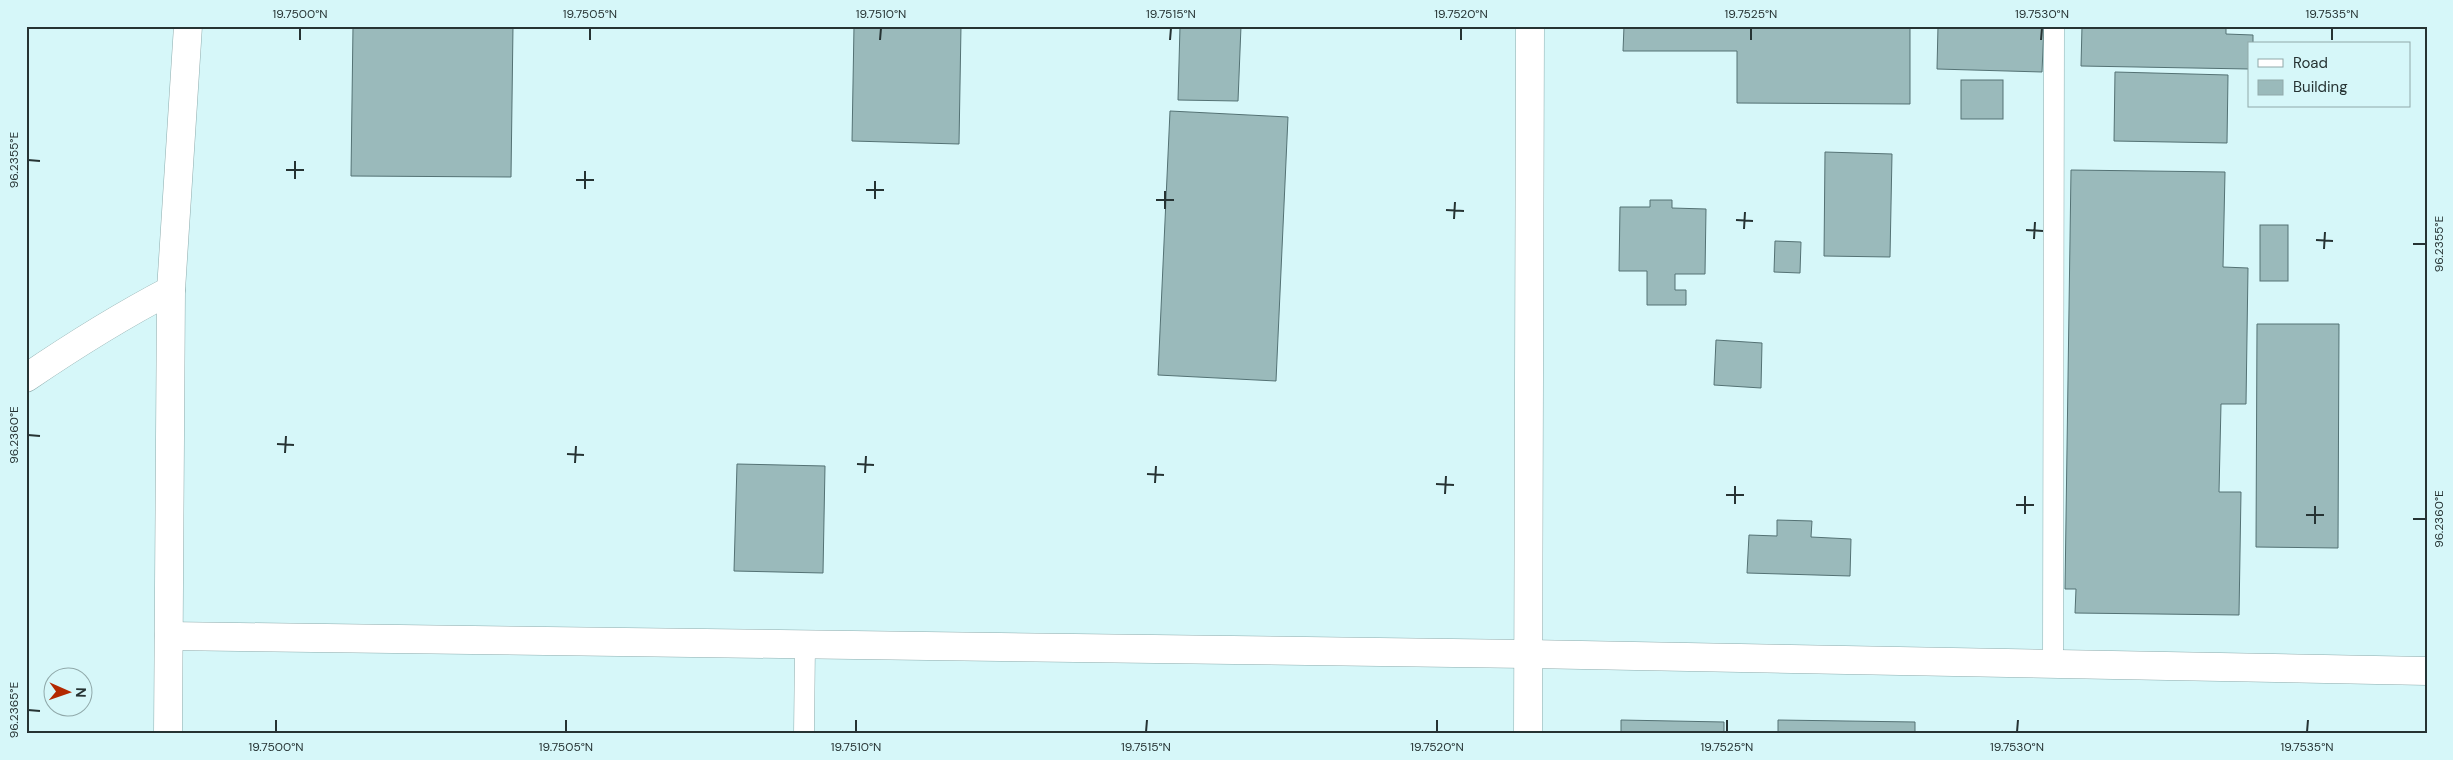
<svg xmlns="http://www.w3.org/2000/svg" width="2453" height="760" font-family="'DM Sans',sans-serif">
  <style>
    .building { fill: #9ababb; stroke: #547274 }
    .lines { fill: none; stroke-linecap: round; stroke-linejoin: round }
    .lane-casing { stroke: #8dacad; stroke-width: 21 }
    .street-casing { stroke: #8dacad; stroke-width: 29 }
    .lane { stroke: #fff; stroke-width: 20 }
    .street { stroke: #fff; stroke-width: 28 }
    .ticks { fill: none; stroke: #263333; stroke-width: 2 }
    .neatline { fill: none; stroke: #263333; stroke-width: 2 }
    .ticks-label { font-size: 12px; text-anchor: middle; fill: #263333 }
  </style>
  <rect width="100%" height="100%" fill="#d6f7f9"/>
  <g class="building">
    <path d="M 353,26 L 513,26 L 511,177 L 351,176 Z"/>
    <path d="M 854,26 L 961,26 L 959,144 L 852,141 Z"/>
    <path d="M 1180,26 L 1241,26 L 1238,101 L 1178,100 Z"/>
    <path d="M 1624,26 L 1910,26 L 1910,104 L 1737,103 L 1737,51 L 1623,51 Z"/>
    <path d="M 1938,26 L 2044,26 L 2042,72 L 1937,69 Z"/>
    <path d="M 2082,26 L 2226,26 L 2226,34 L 2253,35 L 2253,44 L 2249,44 L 2249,69 L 2081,66 Z"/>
    <path d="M 2115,72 L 2228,75 L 2227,143 L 2114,141 Z"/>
    <rect x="1961" y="80" width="42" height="39"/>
    <path d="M 1170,111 L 1288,117 L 1276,381 L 1158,375 Z"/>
    <path d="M 1825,152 L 1892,154 L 1890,257 L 1824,256 Z"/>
    <path d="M 2071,170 L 2225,172 L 2223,267 L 2248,268 L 2246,404 L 2221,404 L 2219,492 L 2241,492 L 2239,615 L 2075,613 L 2076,589 L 2065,589 Z"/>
    <path d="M 1650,200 L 1672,200 L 1672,208 L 1706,209 L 1705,274 L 1675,274 L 1675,290 L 1686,290 L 1686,305 L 1647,305 L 1647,271 L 1619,271 L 1620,207 L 1650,207 Z"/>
    <rect x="2260" y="225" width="28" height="56"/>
    <path d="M 1775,241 L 1801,242 L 1800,273 L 1774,272 Z"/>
    <path d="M 2257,324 L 2339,324 L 2338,548 L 2256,547 Z"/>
    <path d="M 1716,340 L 1762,343 L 1761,388 L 1714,385 Z"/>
    <path d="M 737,464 L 825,466 L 823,573 L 734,571 Z"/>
    <path d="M 1777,520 L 1812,521 L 1811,537 L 1851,539 L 1850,576 L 1747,573 L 1749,535 L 1777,536 Z"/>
    <path d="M 1621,720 L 1724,722 L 1724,734 L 1621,734 Z"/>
    <path d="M 1778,720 L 1915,722 L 1915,734 L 1778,734 Z"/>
  </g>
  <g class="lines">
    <g class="lane-casing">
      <g id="lane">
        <path d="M 2053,664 L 2054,26"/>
        <path d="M 804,734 L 805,645"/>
      </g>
    </g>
    <g class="street-casing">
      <g id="street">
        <path d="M 26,378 C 73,346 121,316 171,290 L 188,26"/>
        <path d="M 169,636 L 1529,654 L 2427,671"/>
        <path d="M 168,734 L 171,290"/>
        <path d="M 1528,734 L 1530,26"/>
      </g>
    </g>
    <use href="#lane" class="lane"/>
    <use href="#street" class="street"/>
  </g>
  <path class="ticks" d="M 300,40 L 300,28M 590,40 L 590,28M 880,40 L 881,28M 1170,40 L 1171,28M 1461,40 L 1461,28M 1751,40 L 1751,28M 2041,40 L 2042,28M 2332,40 L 2332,28M 28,160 L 40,161M 286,170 L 304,170M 295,179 L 295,161M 576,180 L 594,180M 585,189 L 585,171M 866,190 L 884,190M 875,199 L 875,181M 1156,200 L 1174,200M 1165,209 L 1165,191M 1446,210 L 1464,211M 1454,219 L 1455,202M 1736,220 L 1753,221M 1744,229 L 1745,212M 2026,230 L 2043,231M 2034,239 L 2035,222M 2316,240 L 2333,241M 2413,244 L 2426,244M 2324,249 L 2325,232M 28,435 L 40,436M 277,444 L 294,445M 285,453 L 286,436M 567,454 L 584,455M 575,463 L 576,446M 857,464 L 874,465M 865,473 L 866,456M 1147,474 L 1164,475M 1155,483 L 1156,466M 1436,484 L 1454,485M 1445,494 L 1446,476M 1726,495 L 1744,495M 1735,504 L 1735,486M 2016,505 L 2034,505M 2025,514 L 2025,496M 2306,515 L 2324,515M 2413,519 L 2426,519M 2315,524 L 2315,506M 28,710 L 40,711M 276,732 L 276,720M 566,732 L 566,720M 856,732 L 856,720M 1146,732 L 1147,720M 1437,732 L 1437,720M 1727,732 L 1727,720M 2017,732 L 2018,720M 2307,732 L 2308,720"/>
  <rect width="2453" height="760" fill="none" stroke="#d6f7f9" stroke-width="55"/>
  <rect x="2248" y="42" width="162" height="65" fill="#d6f7f9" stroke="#90a9aa"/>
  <rect x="2258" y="59" width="25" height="8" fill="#ffffff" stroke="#90a9aa"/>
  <text x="2293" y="68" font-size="15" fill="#263333">Road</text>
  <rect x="2258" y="80" width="25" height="15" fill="#9ababb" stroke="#90a9aa"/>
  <text x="2293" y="92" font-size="15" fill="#263333">Building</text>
  <g transform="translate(68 692) rotate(92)"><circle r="24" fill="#d6f7f9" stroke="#90a9aa"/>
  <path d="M0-4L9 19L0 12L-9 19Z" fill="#b32800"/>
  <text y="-8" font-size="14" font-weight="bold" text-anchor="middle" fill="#263333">N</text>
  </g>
  <rect x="28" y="28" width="2398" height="704" class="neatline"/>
  <g class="ticks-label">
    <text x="300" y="18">19.7500°N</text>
    <text x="590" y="18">19.7505°N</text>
    <text x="881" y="18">19.7510°N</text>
    <text x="1171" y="18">19.7515°N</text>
    <text x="1461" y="18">19.7520°N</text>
    <text x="1751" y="18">19.7525°N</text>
    <text x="2042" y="18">19.7530°N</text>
    <text x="2332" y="18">19.7535°N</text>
    <text transform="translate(14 160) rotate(-90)" y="4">96.2355°E</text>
    <text transform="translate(2439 244) rotate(-90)" y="4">96.2355°E</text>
    <text transform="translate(14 435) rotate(-90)" y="4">96.2360°E</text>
    <text transform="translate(2439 519) rotate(-90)" y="4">96.2360°E</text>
    <text transform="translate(14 710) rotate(-90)" y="4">96.2365°E</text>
    <text x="276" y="751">19.7500°N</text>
    <text x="566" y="751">19.7505°N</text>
    <text x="856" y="751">19.7510°N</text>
    <text x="1146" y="751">19.7515°N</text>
    <text x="1437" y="751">19.7520°N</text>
    <text x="1727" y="751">19.7525°N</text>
    <text x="2017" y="751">19.7530°N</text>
    <text x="2307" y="751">19.7535°N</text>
  </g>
</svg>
